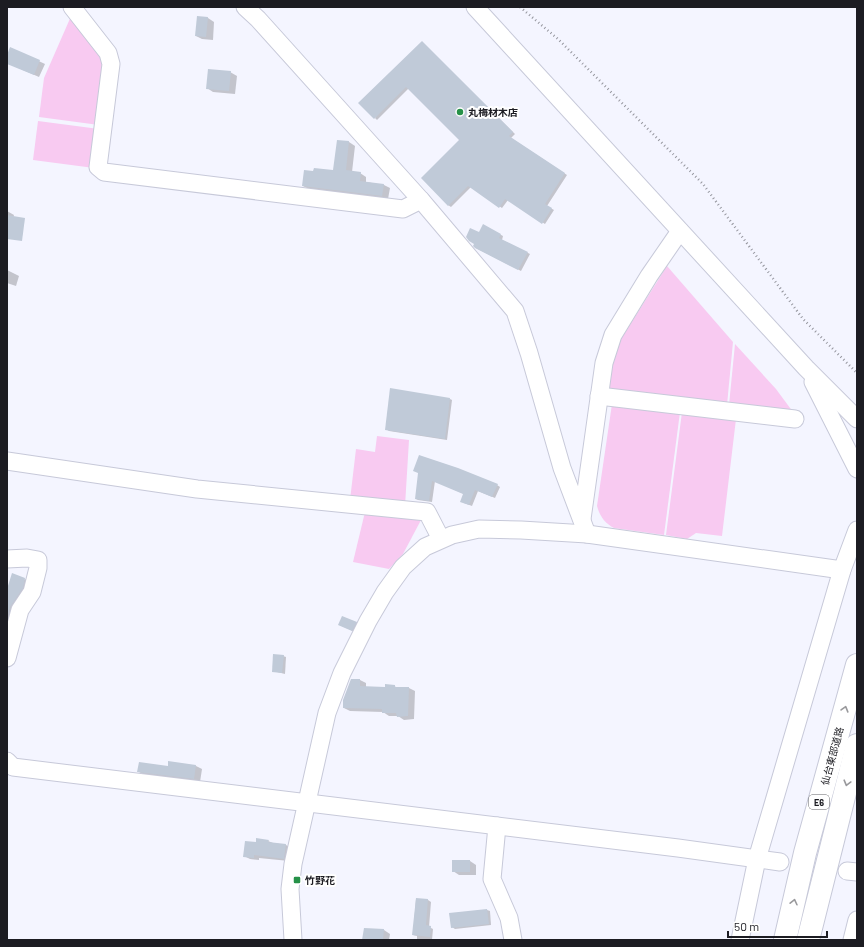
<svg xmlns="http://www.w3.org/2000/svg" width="864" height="947" font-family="Barlow,'Noto Sans JP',sans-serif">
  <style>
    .green { fill: #f8caf1 }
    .shadow { fill: #0003 }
    .building { fill: #c0cad8 }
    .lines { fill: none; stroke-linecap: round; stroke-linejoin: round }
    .minor-casing { stroke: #c7c9d9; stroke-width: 19 }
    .highway-casing { stroke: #c7c9d9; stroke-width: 24 }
    .path { stroke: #96979f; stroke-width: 2.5; stroke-dasharray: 1 3; stroke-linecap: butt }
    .minor { stroke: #fff; stroke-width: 17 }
    .highway { stroke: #fff; stroke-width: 22 }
    .oneway { stroke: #99999c }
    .poi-dot { fill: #269148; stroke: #fff; stroke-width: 1.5 }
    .labels { text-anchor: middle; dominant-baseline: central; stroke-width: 4; stroke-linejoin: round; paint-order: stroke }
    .shield { fill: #fff; stroke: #606064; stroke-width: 1 }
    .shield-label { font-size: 9px; font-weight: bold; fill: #1c1c22 }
    .poi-label { font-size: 10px; font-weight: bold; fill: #1c1c22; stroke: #fff; text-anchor: start }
    .street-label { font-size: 10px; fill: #1c1c22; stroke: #fff }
  </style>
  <rect width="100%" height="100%" fill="#f4f5ff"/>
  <g class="green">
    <path d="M 72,14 L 106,61 L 99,125 L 39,117 L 44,78 Z"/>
    <path d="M 38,121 L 99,129 L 94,168 L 33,160 Z"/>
    <path d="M 667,266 L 733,342 L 727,405 L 612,391 L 607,388 L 613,356 L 621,339 Z"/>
    <path d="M 735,344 L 776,389 L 793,412 L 729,405 Z"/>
    <path d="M 612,404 L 680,412 L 664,535 L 614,528 C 605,523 600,517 597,506 Z"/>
    <path d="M 682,412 L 736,419 L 722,536 L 696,533 L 687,539 L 666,535 Z"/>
    <path d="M 377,436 L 409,440 L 405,506 L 350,500 L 356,449 L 375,452 Z"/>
    <path d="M 365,512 L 416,518 L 421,520 L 403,554 L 389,569 L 353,562 Z"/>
  </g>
  <g class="shadow">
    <path d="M 198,17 L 208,18 L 214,22 L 213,40 L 202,39 L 196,36 Z"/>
    <path d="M 422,42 L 515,134 L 511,138 L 567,175 L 547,206 L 554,210 L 545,224 L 508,200 L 502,208 L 471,187 L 451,207 L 448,205 L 461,140 L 409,88 L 377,120 L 375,118 Z"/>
    <path d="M 11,48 L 45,64 L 39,77 L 7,63 L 7,52 L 9,53 Z"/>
    <path d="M 230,72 L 237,76 L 235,94 L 213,92 L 207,88 Z"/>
    <path d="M 338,141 L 349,142 L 355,146 L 352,172 L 360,173 L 366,177 L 366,182 L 384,185 L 390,188 L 388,199 L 309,189 L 303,186 L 334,171 Z"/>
    <path d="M 7,211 L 14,215 L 11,227 L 7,226 Z"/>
    <path d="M 484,226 L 503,236 L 502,240 L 530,254 L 521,271 L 476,248 L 480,234 Z"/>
    <path d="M 7,270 L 19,276 L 16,286 L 7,283 Z"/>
    <path d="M 450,399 L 452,400 L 447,440 L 389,431 L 386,429 Z"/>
    <path d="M 419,473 L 497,485 L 500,487 L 495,498 L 478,491 L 472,506 L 464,503 L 464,494 L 435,481 L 432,502 L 418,500 L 416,499 Z"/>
    <path d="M 25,579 L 30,582 L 7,642 L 7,592 Z"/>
    <path d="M 356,622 L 359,624 L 355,632 L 342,626 Z"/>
    <path d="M 283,656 L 286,657 L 285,674 L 273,671 Z"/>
    <path d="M 360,680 L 366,683 L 366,687 L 386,688 L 394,686 L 398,688 L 409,688 L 415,691 L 414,719 L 404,720 L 398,716 L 389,716 L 383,712 L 350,711 L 344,708 Z"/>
    <path d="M 196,766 L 202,769 L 200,782 L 145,775 L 139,772 L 169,767 Z"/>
    <path d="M 268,841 L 273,843 L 286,845 L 291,848 L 289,861 L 259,858 L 259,860 L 250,859 L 244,856 L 257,843 Z"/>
    <path d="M 470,861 L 476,865 L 476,875 L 459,875 L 453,871 Z"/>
    <path d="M 416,899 L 428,900 L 431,902 L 429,927 L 433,929 L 432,940 L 417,940 L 417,936 L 413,935 Z"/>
    <path d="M 487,910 L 490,911 L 491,925 L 455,929 L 452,927 Z"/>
    <path d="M 384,930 L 390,934 L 389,940 L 363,940 Z"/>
  </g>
  <g class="building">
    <path d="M 197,16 L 208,17 L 206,37 L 195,36 Z"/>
    <path d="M 422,41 L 513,132 L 509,136 L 565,173 L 545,204 L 552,208 L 542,224 L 505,199 L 499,208 L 468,186 L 448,206 L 421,178 L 459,140 L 406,87 L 374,119 L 358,103 Z"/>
    <path d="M 10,47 L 40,60 L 34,75 L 7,64 L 7,55 Z"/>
    <path d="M 208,69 L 231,71 L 229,91 L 206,89 Z"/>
    <path d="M 337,140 L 349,141 L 346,170 L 361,172 L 360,181 L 384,184 L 382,196 L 302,186 L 304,170 L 313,171 L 314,168 L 333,170 Z"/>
    <path d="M 7,215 L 25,218 L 22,241 L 7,239 Z"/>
    <path d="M 483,224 L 501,234 L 499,238 L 528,252 L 518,270 L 475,248 L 473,246 L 474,244 L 469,241 L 466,237 L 470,228 L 479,232 Z"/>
    <path d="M 390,388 L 450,398 L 445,439 L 385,430 Z"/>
    <path d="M 419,455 L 458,468 L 498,484 L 492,497 L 475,490 L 469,505 L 460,502 L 463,494 L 432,481 L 429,501 L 415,499 L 418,473 L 413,471 Z"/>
    <path d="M 12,573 L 25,578 L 23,588 L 10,607 L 7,620 L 7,589 Z"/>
    <path d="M 342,616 L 357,622 L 352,631 L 338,625 Z"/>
    <path d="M 273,654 L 284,655 L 282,673 L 272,672 Z"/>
    <path d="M 351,679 L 360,679 L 360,686 L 385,687 L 385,684 L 395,685 L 395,687 L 409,687 L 408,716 L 397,717 L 396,713 L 382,713 L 382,709 L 343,708 L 343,700 Z"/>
    <path d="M 168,761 L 196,765 L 194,779 L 137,772 L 139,762 L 168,766 Z"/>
    <path d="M 256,838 L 269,840 L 268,842 L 286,844 L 284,859 L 254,855 L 254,858 L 243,857 L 245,841 L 256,842 Z"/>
    <rect x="452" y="860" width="18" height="12"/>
    <path d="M 416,898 L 428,899 L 426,925 L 431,926 L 430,937 L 412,935 Z"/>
    <path d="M 487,909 L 489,924 L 451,928 L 449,913 Z"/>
    <path d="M 364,928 L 384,929 L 383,940 L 362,940 Z"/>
  </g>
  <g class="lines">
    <g class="minor-casing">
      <g id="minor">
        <path d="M 72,7 L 108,53 L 111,64 L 98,167 L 104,172 L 403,209 L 421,200"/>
        <path d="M 245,7 L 258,19 L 421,200 L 515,311 L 529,353 L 562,468 L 587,534"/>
        <path d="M 475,7 L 806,368 L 857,419"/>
        <path d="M 813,382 L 857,469"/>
        <path d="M 599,396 L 795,419"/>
        <path d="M 7,461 L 197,489 L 427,512 L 441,539"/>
        <path d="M 582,519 L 604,363 L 613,335 L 649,276 L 680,231"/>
        <path d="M 7,559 L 27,558 L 38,560 L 38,568 L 32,592 L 20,610 L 7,658"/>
        <path d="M 7,761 L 13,767 L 678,848 L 780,862"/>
        <path d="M 497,826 L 492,879 L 509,918 L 513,940"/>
        <path d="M 847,871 L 857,872"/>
        <path d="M 293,940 L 290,889 L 293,864 L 327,713 L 342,673 L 368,621 L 385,592 L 403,567 L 425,547 L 452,535 L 479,529 L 521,530 L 587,534 L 842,570"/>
        <path d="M 740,940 L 757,859 L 842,570 L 857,530"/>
        <path d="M 852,940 L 857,920"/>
      </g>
    </g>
    <g class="highway-casing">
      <g id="highway">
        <path d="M 785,940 L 805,853 L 857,665"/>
        <path d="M 808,940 L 857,745"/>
      </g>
    </g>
    <path class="path" d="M 520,7 L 558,39 L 703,184 L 803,319 L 857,373"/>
    <use href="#minor" class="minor"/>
    <use href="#highway" class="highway"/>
  </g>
  <defs><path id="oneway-chevron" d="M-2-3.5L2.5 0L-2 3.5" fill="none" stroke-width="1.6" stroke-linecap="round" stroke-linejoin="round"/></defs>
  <g class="oneway">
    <use href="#oneway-chevron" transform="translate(845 709) rotate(-74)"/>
    <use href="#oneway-chevron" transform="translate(847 783) rotate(105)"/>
    <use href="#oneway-chevron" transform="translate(794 902) rotate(-77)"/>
  </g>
  <g class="poi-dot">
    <circle cx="460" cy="112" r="4"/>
    <rect x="293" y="876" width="8" height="8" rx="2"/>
  </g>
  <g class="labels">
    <rect class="shield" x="809" y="795" width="20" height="14" rx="3"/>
    <g class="shield-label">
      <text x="819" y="802">E6</text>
    </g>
    <g class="poi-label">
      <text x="468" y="112">丸梅材木店</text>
      <text x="305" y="880">竹野花</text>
    </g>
    <g class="street-label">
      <text transform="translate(832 756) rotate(-75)">仙台東部道路</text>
    </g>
  </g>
  <rect width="864" height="947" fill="none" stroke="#1c1c22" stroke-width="16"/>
  <path d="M728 931v6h99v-6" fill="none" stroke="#1c1c22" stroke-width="2"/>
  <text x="734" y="931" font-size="12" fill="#1c1c22" stroke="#ffffff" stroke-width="3" paint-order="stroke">50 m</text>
</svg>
